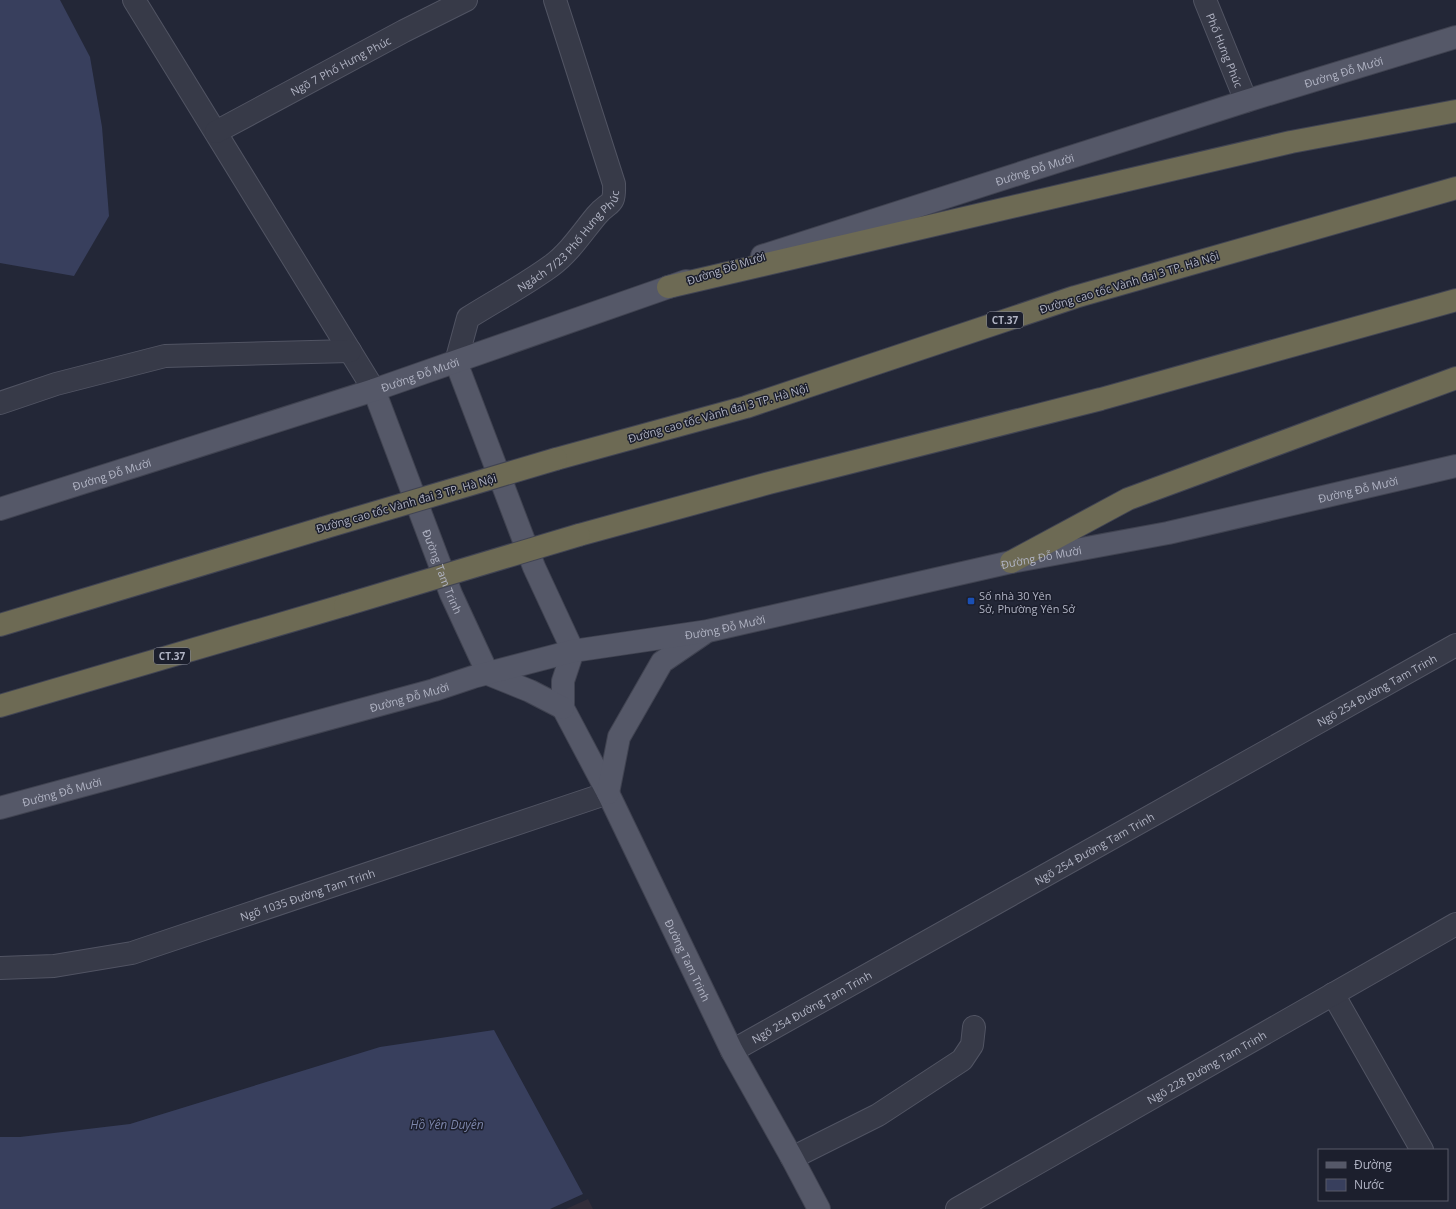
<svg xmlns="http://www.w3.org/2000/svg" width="1456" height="1209" font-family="'Open Sans',sans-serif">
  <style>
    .medical { fill: #322e3a }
    .water { fill: #383f5d }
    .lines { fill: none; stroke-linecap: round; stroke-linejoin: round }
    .minor-casing { stroke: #515463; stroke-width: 24 }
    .major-casing { stroke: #404351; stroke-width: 24 }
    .highway-casing { stroke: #414453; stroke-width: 24 }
    .minor { stroke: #373a48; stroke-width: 22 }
    .major { stroke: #555868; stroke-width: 22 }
    .highway { stroke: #6d6a54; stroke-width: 22 }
    .highway-bridge-casing { stroke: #414453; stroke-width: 24; stroke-linecap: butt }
    .highway-bridge { stroke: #6d6a54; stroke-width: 22 }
    .transit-dot { fill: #1a4fb4; stroke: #1c1f2d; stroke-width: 1.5 }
    .labels { text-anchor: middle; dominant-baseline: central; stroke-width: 3; stroke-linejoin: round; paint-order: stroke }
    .shield { fill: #1c1f2d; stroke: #848797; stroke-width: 1 }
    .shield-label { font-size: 10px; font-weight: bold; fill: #b1b4c4 }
    .street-label { font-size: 11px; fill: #b1b4c4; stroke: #1c1f2d }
    .poi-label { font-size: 11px; fill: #b1b4c4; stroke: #1c1f2d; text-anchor: start }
    .water-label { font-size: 12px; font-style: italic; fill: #7c85aa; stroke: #1c1f2d }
  </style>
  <rect width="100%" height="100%" fill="#232737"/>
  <path class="medical" d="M 588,1199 L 593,1209 L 566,1209 Z"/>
  <g class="water">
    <path d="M 0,0 L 60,0 L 90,57 L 102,127 L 109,216 L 74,276 L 0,263 Z"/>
    <path d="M 494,1030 L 583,1194 L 550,1209 L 0,1209 L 0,1137 L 20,1137 L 130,1124 L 380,1047 Z"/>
  </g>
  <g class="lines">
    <g class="minor-casing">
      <g id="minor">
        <path d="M 134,0 L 374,390"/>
        <path id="s1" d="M 1205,0 L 1246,101"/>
        <path id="s2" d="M 216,132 L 404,31 L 466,0"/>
        <path id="s3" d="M 456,362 L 468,318 C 495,301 525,285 551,266 C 569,253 582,233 596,216 C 609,200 615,208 614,184 L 555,0"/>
        <path d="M 0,403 L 56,384 L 165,356 L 350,351"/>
        <path id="s4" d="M 0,968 L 54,966 L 132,953 L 608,793"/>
        <path d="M 1333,994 L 1422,1150"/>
        <path id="s5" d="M 732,1051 L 1456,645"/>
        <path d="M 792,1158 L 878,1115 L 962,1060 L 972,1045 L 974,1027"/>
        <path id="s6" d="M 957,1209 L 1456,924"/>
      </g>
    </g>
    <g class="major-casing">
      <g id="major">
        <path id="s7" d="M 762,256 L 1246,101 L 1456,37"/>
        <path id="s8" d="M 456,362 L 534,567 L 573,651 L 563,681 L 563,708 L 608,793 L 732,1051 L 792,1158 L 819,1209"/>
        <path id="s9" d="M 374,390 L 451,594 L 488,674 L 530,691 L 563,708"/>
        <path id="s10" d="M 0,509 L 374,390 L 686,281"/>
        <path d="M 608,793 L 619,737 L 662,662 L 703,634"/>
        <path id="s11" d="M 0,808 L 434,690 L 473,677 L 573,651 L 708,631 L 1011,562 L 1168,533 L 1456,466"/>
      </g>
    </g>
    <g class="highway-casing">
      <g id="highway">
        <path d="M 668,287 L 1291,142 L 1456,111"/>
        <path d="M 556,459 L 746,407 L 1075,297 L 1456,188"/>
        <path d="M 579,535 L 769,483 L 1101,399 L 1456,300"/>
        <path d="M 1011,562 L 1128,499 L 1456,378"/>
        <path d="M 0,625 L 323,528"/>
        <path d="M 0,706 L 345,605"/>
      </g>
    </g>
    <use href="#minor" class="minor"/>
    <use href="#major" class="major"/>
    <use href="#highway" class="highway"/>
    <g class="highway-bridge-casing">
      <g id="highway-bridge">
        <path d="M 323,528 L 556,459"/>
        <path d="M 345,605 L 579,535"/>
      </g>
    </g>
    <use href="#highway-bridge" class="highway-bridge"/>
  </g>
  <rect class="transit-dot" x="967" y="597" width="8" height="8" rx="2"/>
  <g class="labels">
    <g class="shield">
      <rect x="987" y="312" width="36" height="16" rx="3"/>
      <rect x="154" y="648" width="36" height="16" rx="3"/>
    </g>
    <g class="shield-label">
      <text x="1005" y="320">CT.37</text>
      <text x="172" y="656">CT.37</text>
    </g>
    <g class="street-label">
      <text stroke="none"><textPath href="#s1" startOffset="54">Phố Hưng Phúc</textPath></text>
      <text stroke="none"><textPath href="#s2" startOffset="141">Ngõ 7 Phố Hưng Phúc</textPath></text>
      <text stroke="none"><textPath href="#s7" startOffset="610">Đường Đỗ Mười</textPath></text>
      <text stroke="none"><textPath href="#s7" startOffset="286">Đường Đỗ Mười</textPath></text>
      <text stroke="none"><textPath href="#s3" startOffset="174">Ngách 7/23 Phố Hưng Phúc</textPath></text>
      <text transform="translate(726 268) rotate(-18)">Đường Đỗ Mười</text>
      <text transform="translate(1129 282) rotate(-17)">Đường cao tốc Vành đai 3 TP. Hà Nội</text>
      <text stroke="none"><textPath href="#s10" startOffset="441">Đường Đỗ Mười</textPath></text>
      <text transform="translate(718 413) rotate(-16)">Đường cao tốc Vành đai 3 TP. Hà Nội</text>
      <text stroke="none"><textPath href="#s10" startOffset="117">Đường Đỗ Mười</textPath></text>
      <text stroke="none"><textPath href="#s11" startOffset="1396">Đường Đỗ Mười</textPath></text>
      <text transform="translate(406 503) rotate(-16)">Đường cao tốc Vành đai 3 TP. Hà Nội</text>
      <text stroke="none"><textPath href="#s11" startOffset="1072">Đường Đỗ Mười</textPath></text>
      <text stroke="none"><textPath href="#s9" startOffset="194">Đường Tam Trinh</textPath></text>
      <text stroke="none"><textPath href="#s11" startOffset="748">Đường Đỗ Mười</textPath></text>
      <text stroke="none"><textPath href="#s5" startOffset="739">Ngõ 254 Đường Tam Trinh</textPath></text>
      <text stroke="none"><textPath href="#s11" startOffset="424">Đường Đỗ Mười</textPath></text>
      <text stroke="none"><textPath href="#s11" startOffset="64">Đường Đỗ Mười</textPath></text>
      <text stroke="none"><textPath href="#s5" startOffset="415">Ngõ 254 Đường Tam Trinh</textPath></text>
      <text stroke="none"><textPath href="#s4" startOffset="318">Ngõ 1035 Đường Tam Trinh</textPath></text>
      <text stroke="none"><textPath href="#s8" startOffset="652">Đường Tam Trinh</textPath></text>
      <text stroke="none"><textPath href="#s5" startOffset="91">Ngõ 254 Đường Tam Trinh</textPath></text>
      <text stroke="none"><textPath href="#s6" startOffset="287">Ngõ 228 Đường Tam Trinh</textPath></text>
    </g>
    <g class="poi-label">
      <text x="979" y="595">Số nhà 30 Yên<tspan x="979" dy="13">Sở, Phường Yên Sở</tspan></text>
    </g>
    <g class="water-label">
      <text x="447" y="1124">Hồ Yên Duyên</text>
    </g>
  </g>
  <rect x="1318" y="1149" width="130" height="52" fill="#1c1f2d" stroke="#585b69"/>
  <rect x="1326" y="1162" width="20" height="6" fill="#555868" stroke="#585b69"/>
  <text x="1354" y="1169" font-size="12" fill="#b1b4c4">Đường</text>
  <rect x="1326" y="1179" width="20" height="12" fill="#383f5d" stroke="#585b69"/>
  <text x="1354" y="1189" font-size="12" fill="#b1b4c4">Nước</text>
</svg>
